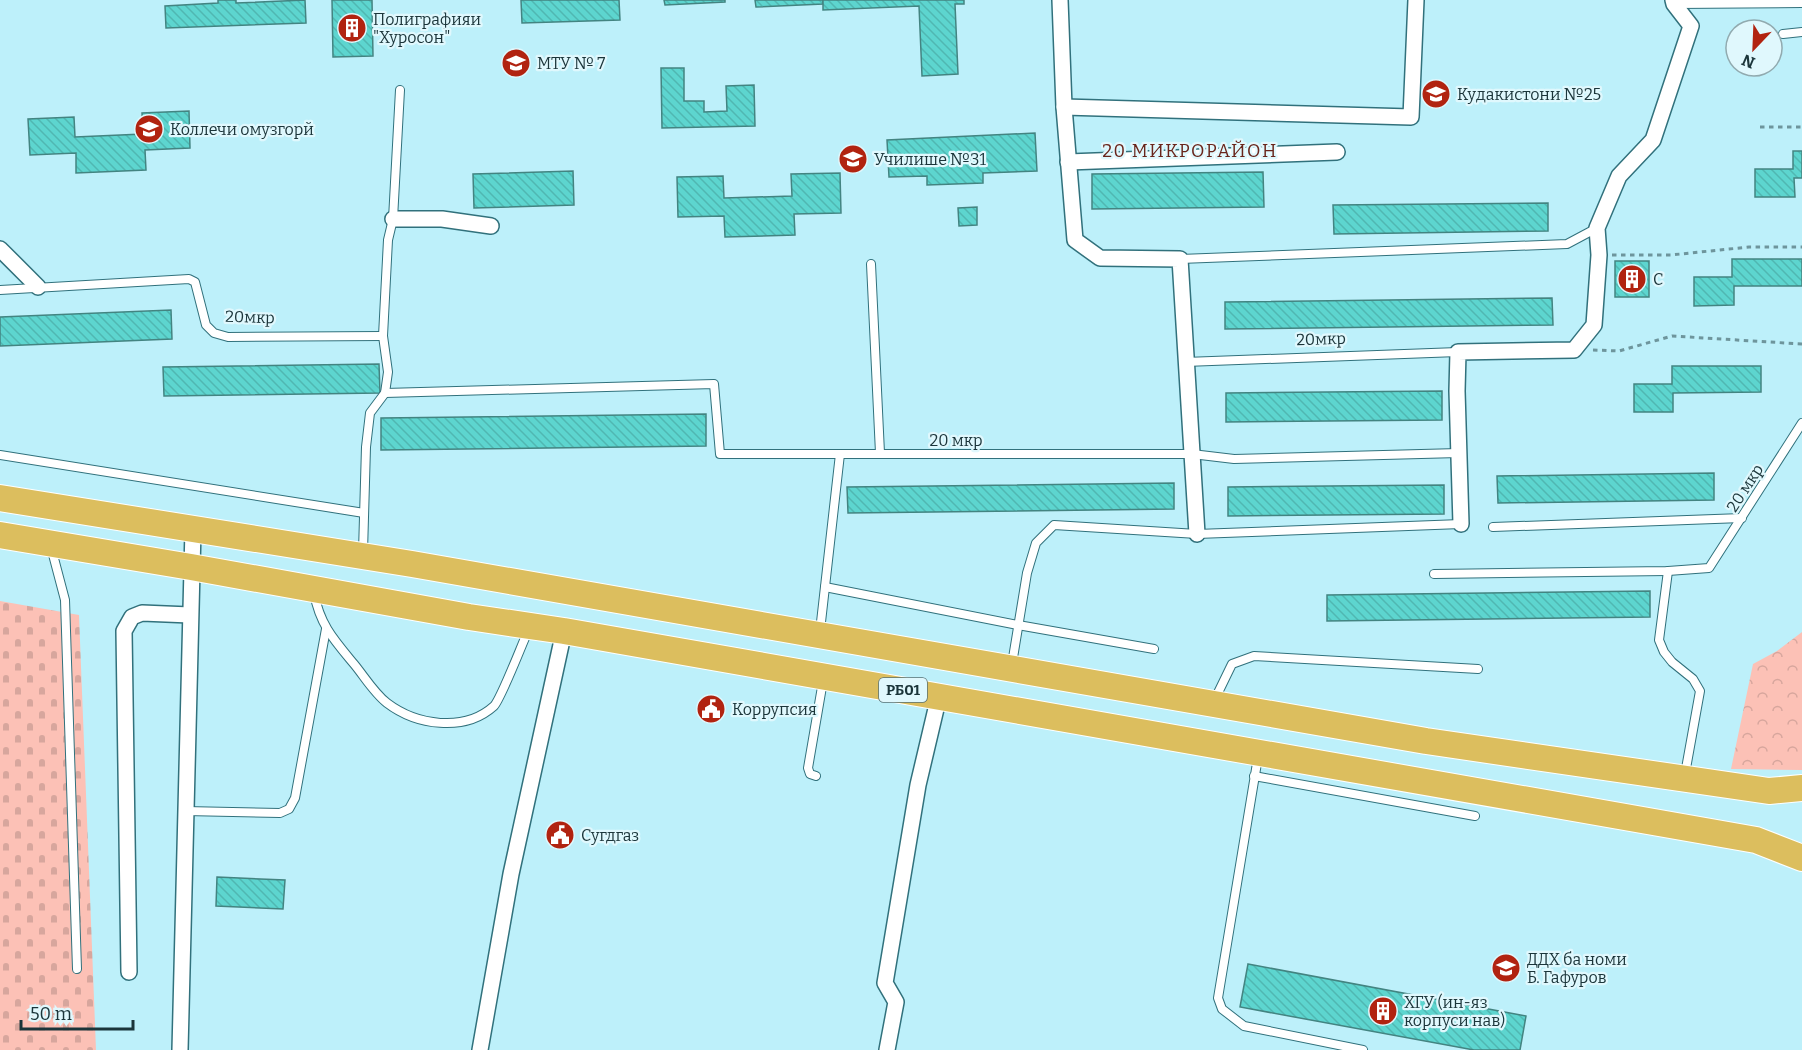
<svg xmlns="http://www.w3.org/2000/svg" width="1802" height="1050" font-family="Bitter,serif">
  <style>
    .forest { fill: url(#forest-crowns) }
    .cemetery { fill: url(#cemetery-stones) }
    .building { fill: url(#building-back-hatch); stroke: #438481; stroke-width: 1.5 }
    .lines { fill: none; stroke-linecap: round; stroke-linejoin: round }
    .service-casing { stroke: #31717c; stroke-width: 10 }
    .minor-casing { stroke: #31717c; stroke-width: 18 }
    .trunk-casing { stroke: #fff; stroke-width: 28 }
    .path { stroke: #6e959c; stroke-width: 3; stroke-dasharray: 4.5 4.5; stroke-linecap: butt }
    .service { stroke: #fff; stroke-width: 8 }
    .minor { stroke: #fff; stroke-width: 15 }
    .trunk { stroke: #dcbe5e; stroke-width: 26 }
    .labels { text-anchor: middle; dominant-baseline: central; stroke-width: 4.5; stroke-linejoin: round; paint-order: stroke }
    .shield { fill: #e0f8fd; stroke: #567074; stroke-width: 1.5 }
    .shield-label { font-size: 15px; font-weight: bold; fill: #1b353a }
    .poi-label { font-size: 16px; fill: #1b353a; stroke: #e0f8fd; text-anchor: start }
    .street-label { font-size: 16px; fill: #1b353a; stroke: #e0f8fd }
    .neighbourhood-label { font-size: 18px; letter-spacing: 1.5px; fill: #69251b; stroke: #e0f8fd }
  </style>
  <defs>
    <pattern id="forest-crowns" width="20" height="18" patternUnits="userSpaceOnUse" patternTransform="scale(1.5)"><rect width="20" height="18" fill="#fcc1b6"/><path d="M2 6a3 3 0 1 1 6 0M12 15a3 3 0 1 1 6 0" fill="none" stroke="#d7a69d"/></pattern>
    <pattern id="cemetery-stones" width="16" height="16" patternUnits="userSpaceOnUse" patternTransform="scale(1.5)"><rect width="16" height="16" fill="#fcc1b6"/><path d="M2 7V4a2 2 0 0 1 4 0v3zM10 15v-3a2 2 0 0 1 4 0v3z" fill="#d7a69d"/></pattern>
    <pattern id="building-back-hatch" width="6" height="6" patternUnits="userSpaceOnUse" patternTransform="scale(1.5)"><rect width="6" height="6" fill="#5dd5cf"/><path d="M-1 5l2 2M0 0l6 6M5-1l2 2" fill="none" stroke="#50b7b2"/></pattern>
  </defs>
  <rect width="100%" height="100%" fill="#bdf0fa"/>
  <path class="forest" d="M 1802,632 L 1802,770 L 1731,769 L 1753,664 L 1777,651 Z"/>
  <path class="cemetery" d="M 0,601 L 79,615 L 96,1050 L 0,1050 Z"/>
  <g class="building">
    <path d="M 218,0 L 236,0 L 236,3 L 305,0 L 306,23 L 166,28 L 165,6 L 218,3 Z"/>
    <path d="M 332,0 L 372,0 L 373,56 L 333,57 Z"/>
    <path d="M 521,0 L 619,0 L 620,20 L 522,23 Z"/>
    <path d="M 664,0 L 725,0 L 725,2 L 665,5 Z"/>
    <path d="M 755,0 L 823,0 L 823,4 L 756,7 Z"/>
    <path d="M 823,0 L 964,0 L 964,4 L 955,4 L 958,74 L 922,76 L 919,6 L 823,10 Z"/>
    <path d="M 661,68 L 684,68 L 684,101 L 704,101 L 704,112 L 727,111 L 726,86 L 754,85 L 755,126 L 662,128 Z"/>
    <path d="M 189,111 L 190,148 L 145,150 L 146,170 L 76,173 L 76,153 L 30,155 L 28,119 L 74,117 L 75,137 L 143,134 L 142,113 Z"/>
    <path d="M 1035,133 L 1037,171 L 983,173 L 983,183 L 927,185 L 927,176 L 889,177 L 887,140 Z"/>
    <path d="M 1793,151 L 1802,151 L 1802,178 L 1794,178 L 1795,197 L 1755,197 L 1755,169 L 1793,169 Z"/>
    <path d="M 573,171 L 574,205 L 474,208 L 473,174 Z"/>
    <path d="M 1263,172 L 1264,207 L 1092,209 L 1092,174 Z"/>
    <path d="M 840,173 L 841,213 L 794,214 L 795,235 L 725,237 L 724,216 L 678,217 L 677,177 L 723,176 L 724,198 L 792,196 L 791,174 Z"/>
    <path d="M 1548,203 L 1548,231 L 1334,234 L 1333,205 Z"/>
    <path d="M 977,207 L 977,225 L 959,226 L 958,208 Z"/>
    <path d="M 1732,259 L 1802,259 L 1802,286 L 1734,286 L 1734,305 L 1694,306 L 1694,277 L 1732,277 Z"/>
    <rect x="1615" y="261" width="34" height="36"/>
    <path d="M 1552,298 L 1553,325 L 1225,329 L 1225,302 Z"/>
    <path d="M 171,310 L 172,339 L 0,346 L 0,317 Z"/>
    <path d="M 379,364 L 380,393 L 164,396 L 163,367 Z"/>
    <path d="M 1672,366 L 1761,366 L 1761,392 L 1673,393 L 1673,412 L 1634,412 L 1634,384 L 1672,384 Z"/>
    <path d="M 1442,391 L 1442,420 L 1226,422 L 1226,393 Z"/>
    <path d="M 706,414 L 706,446 L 381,450 L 381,418 Z"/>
    <path d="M 1714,473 L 1714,500 L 1498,503 L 1497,476 Z"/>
    <path d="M 1174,483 L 1174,509 L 848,513 L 847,487 Z"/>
    <path d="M 1444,485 L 1444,514 L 1228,516 L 1228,487 Z"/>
    <path d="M 1650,591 L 1650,617 L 1327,621 L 1327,595 Z"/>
    <path d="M 217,877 L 285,880 L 283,909 L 216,906 Z"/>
    <path d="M 1248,964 L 1526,1016 L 1520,1050 L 1474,1050 L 1240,1007 Z"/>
  </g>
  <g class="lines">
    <g class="service-casing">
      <g id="service">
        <path d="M 1675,4 L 1802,3"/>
        <path d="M 1783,34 L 1802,32"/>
        <path d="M 1180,259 L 1567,244 L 1597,228"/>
        <path d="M 871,264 L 880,453"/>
        <path d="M 0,290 L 189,279 L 195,282 L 206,325 L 214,333 L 228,337 L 383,336"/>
        <path d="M 1185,362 L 1458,352"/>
        <path d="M 385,393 L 714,384 L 720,454 L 1192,454 L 1234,459 L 1459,453"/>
        <path d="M 0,455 L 364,513"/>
        <path d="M 1493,527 L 1742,518"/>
        <path d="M 51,547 L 65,600 L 77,969"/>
        <path d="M 363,552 L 366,447 L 370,413 L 385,393 L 388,372 L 383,336 L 388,240 L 393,219 L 400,90"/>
        <path d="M 1668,571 L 1659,640 L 1664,652 L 1672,662 L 1693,679 L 1700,691 L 1685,774"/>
        <path d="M 1434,574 L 1668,571 L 1709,568 L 1802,423"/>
        <path d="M 825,587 L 1018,625 L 1154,649"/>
        <path d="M 314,593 C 320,625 334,640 354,664 C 364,676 374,693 387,703 C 416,725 464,733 494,706 C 501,699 522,644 528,631"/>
        <path d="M 820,631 L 840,454"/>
        <path d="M 1012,664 L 1027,573 L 1036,543 L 1054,525 L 1197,534 L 1461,524"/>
        <path d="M 1215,699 L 1232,664 L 1254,656 L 1478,669"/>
        <path d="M 1258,757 L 1218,998 L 1222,1009 L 1244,1026 L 1363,1050"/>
        <path d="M 816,776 L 810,774 L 808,768 L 823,681"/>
        <path d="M 1254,776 L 1475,816"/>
        <path d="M 185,811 L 280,813 L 289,809 L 295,798 L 326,629"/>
      </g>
    </g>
    <g class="minor-casing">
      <g id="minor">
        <path d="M 1060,0 L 1064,107 L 1075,240 L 1100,258 L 1180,259 L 1197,534"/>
        <path d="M 1064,107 L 1411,117 L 1416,0"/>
        <path d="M 1068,162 L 1337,152"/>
        <path d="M 393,219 L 442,219 L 491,226"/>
        <path d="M 0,249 L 38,287"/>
        <path d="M 1461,524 L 1457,391 L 1458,352 L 1574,350 L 1594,325 L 1599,255 L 1597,228 L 1619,176 L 1653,140 L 1691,26 L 1674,4 L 1673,0"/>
        <path d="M 129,972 L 124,631 L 132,617 L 142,613 L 190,615"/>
        <path d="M 180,1050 L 193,529"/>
        <path d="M 480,1050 L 511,874 L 564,631"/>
        <path d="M 887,1050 L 896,1002 L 885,983 L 918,785 L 939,696"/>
      </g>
    </g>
    <g class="trunk-casing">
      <g id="trunk">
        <path d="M 0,498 L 412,564 L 1426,741 L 1769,791 L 1802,788"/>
        <path d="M 0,535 L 191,567 L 469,617 L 564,631 L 1756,840 L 1802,858"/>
      </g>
    </g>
    <g class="path">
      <path d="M 1760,127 L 1802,127"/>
      <path d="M 1612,255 L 1671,255 L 1749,247 L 1802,247"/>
      <path d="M 1593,350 L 1619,351 L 1672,336 L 1802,344"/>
    </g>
    <use href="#service" class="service"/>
    <use href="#minor" class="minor"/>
    <use href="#trunk" class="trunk"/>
  </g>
  <defs>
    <g id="building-disc" transform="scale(1.5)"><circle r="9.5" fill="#b12310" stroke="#e0f8fd"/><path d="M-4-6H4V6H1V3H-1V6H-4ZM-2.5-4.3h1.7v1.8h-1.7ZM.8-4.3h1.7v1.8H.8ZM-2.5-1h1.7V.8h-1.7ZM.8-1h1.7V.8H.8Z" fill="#fff"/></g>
    <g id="university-disc" transform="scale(1.5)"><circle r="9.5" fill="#b12310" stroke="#e0f8fd"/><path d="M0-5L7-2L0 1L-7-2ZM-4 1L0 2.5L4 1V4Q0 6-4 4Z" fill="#fff"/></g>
    <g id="school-disc" transform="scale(1.5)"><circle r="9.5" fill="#b12310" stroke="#e0f8fd"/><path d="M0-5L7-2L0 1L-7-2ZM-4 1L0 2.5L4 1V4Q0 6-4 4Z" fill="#fff"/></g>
    <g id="civic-disc" transform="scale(1.5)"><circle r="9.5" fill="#b12310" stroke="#e0f8fd"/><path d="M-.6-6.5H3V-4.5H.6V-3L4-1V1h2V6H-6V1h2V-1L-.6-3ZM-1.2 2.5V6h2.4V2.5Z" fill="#fff"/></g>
  </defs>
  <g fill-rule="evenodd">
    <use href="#building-disc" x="352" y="28"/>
    <use href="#university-disc" x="516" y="63"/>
    <use href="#school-disc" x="1436" y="94"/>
    <use href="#school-disc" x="149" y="129"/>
    <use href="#university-disc" x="853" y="159"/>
    <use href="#building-disc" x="1632" y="279"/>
    <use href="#civic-disc" x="711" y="709"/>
    <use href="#civic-disc" x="560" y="835"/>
    <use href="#university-disc" x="1506" y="968"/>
    <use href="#building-disc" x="1383" y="1011"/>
  </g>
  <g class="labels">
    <rect class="shield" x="879" y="678" width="48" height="24" rx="4.5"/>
    <g class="shield-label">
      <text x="903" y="690">РБ01</text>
    </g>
    <g class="poi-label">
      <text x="373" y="19">Полиграфияи<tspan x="373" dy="18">"Хуросон"</tspan></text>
      <text x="537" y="63">МТУ № 7</text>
      <text x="1457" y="94">Кудакистони №25</text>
      <text x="170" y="129">Коллечи омузгорй</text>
      <text x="874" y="159">Училише №31</text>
      <text x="1653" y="279">С</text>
      <text x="732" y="709">Коррупсия</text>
      <text x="581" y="835">Сугдгаз</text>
      <text x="1527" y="959">ДДХ ба номи<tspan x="1527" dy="18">Б. Гафуров</tspan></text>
      <text x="1404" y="1002">ХГУ (ин-яз<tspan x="1404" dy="18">корпуси нав)</tspan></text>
    </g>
    <g class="street-label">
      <text transform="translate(250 317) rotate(2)">20мкр</text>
      <text transform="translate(1321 339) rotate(-2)">20мкр</text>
      <text x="956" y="440">20 мкр</text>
      <text transform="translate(1745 488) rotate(-57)">20 мкр</text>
    </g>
    <g class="neighbourhood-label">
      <text x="1190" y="151">20 МИКРОРАЙОН</text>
    </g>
  </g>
  <g transform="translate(1754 48) rotate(203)"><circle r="28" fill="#e0f8fd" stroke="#91aaaf" stroke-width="1.5"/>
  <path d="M0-4.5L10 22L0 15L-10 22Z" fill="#b12310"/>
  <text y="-9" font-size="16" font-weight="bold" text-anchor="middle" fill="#1b353a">N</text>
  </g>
  <path d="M21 1020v9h112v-9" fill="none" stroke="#1b353a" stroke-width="3"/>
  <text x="30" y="1020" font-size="18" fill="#1b353a" stroke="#e0f8fd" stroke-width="4.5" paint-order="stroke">50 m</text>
</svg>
